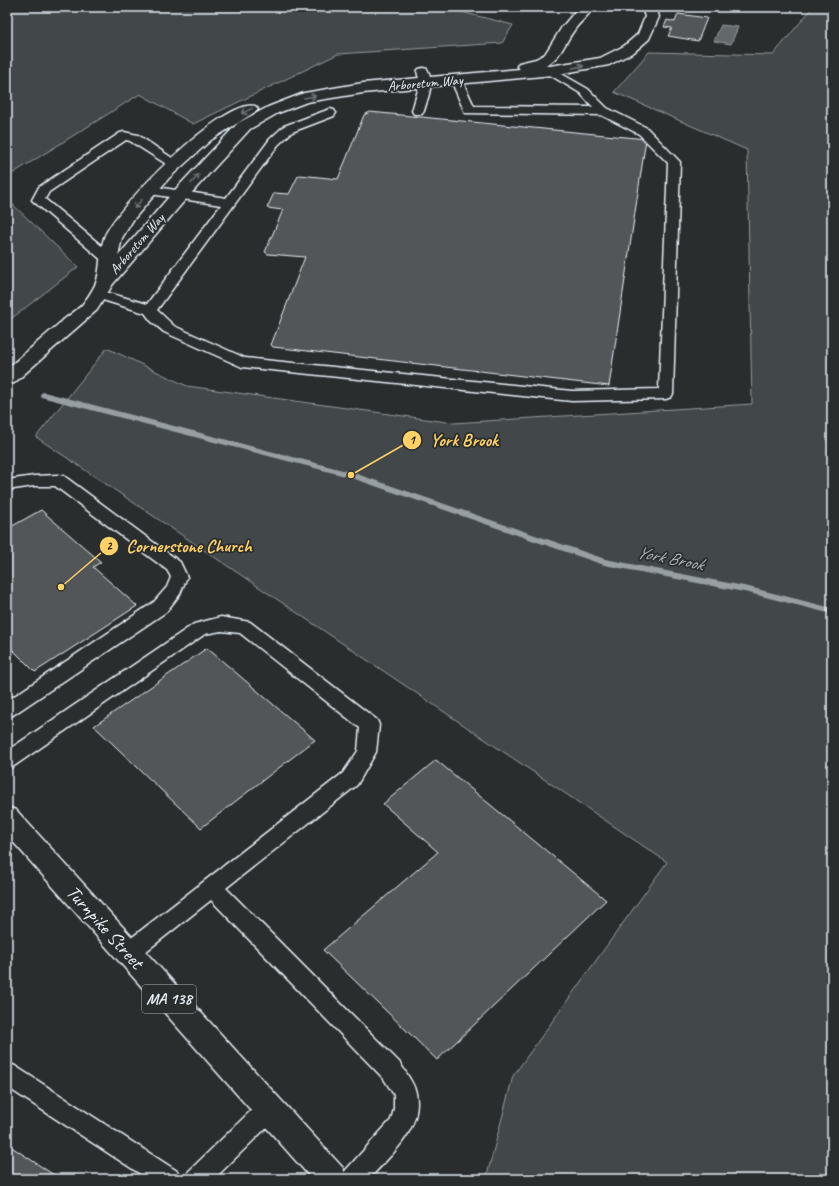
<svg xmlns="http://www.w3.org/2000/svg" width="839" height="1186" font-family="Caveat,sans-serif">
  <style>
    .green { fill: #424648; stroke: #959ca0 }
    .water { fill: #63686b; stroke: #989fa3 }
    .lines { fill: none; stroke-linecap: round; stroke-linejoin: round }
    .stream { fill: #989fa3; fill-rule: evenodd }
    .building { fill: #535759; stroke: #e8f1f8 }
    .lane-casing { stroke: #e8f1f8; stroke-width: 3 }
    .street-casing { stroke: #e8f1f8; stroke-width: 3 }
    .primary-casing { stroke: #e8f1f8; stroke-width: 3 }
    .lane { fill: #2a2d2e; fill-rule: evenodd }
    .street { fill: #2a2d2e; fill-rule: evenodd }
    .primary { fill: #2a2d2e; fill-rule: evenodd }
    .oneway { stroke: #6c7275 }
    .labels { text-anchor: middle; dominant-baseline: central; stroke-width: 3.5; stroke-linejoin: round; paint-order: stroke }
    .far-street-label { font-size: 14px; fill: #e8f1f8; stroke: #2a2d2e }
    .shield { fill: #2a2d2e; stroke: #afb6bb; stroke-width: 1 }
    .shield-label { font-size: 16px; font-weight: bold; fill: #e8f1f8 }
    .water-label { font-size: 18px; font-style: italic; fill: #acb3b9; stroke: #2a2d2e }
    .near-street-label { font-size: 20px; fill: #e8f1f8; stroke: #2a2d2e }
    .leader { fill: none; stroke: #ffd166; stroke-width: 1.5 }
    .callout-dot { fill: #ffd166; stroke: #2a2d2e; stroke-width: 1.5 }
    .mark-label { font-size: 12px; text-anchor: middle; font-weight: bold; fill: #111 }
    .callout-label { font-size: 18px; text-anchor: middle; font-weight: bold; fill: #ffd166; stroke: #2a2d2e; stroke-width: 3.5; stroke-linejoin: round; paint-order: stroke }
  </style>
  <rect width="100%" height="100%" fill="#2a2d2e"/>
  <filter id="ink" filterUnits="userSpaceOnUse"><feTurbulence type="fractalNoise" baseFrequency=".025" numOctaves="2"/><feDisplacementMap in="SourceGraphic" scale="8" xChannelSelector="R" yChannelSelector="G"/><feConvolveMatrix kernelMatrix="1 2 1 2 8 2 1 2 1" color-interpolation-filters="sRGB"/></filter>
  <g filter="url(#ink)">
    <g class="green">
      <path d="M 7,7 L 442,7 L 513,25 L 502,43 L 338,54 L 193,124 L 140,94 L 7,177 Z"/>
      <path d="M 813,7 L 832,7 L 832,1179 L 486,1179 L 513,1076 L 667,862 L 36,437 L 107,348 L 187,386 L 454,423 L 752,404 L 747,150 L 614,92 L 649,52 L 773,55 Z"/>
      <path d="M 7,199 L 78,267 L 7,322 Z"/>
    </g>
    <path class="water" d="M 721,25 L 738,27 L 731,44 L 714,41 Z"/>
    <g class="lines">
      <path class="stream" d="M 44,392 L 354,473 L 605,559 L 749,587 L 832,608 L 832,614 L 749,593 L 604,565 L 349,477 L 41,397 L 40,395 L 41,393 Z"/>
    </g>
    <g class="building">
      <path d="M 678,14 L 707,18 L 698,41 L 668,36 L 672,28 L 664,27 L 667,20 L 675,22 Z"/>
      <path d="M 370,112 L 646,139 L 609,386 L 273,347 L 271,345 L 305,257 L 268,254 L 265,252 L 283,210 L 267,208 L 274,193 L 289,194 L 298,176 L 300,175 L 338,179 L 364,115 Z"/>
      <path d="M 41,510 L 101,562 L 93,567 L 137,606 L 35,672 L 7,644 L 7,529 Z"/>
      <path d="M 207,648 L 315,740 L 201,828 L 94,726 Z"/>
      <path d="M 436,760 L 606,900 L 437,1060 L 323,950 L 438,852 L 383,804 Z"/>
      <path d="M 7,1144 L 60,1179 L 7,1179 Z"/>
    </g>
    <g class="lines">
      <g class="lane-casing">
        <g id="lane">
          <path d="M 504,7 L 515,7 C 513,11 510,11 505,10 Z"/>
          <path d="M 539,61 L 588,89 L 607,108 L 647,128 L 680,162 L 673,394 L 671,397 L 666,399 L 572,401 L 242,367 L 164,332 L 151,321 L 145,313 L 93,297 L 91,294 L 93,291 L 98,290 L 147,304 L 221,205 L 150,194 L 145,193 L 144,190 L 145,187 L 150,186 L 226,198 L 270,139 L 284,126 L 330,109 L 334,110 L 336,113 L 334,116 L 292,132 L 278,145 L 157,310 L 174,326 L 245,358 L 572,391 L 659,389 L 668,163 L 639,134 L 601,115 L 465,113 L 451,80 L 453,78 L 461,78 L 474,106 L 593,107 L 580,93 L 535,66 L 533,64 L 535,62 Z"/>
          <path d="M 423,68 L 427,69 C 435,82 428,97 424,111 L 422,114 L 414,114 L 412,111 L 420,83 L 417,71 L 419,69 Z"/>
          <path d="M 124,132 L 138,135 L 181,164 L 179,167 L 171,167 L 130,141 L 126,140 L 49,192 L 45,199 L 115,257 L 117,260 L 115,263 L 105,263 L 32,200 L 39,187 L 120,133 Z"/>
          <path d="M 58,475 L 64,476 L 180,562 L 187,577 L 180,594 L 166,612 L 13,715 L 7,717 L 7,701 L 154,602 L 167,587 L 171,577 L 167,570 L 55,486 L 34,486 L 7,490 L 7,480 L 34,476 Z"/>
          <path d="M 221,617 L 250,622 L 377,720 L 379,725 L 376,752 L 357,785 L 226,888 L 400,1063 C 405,1072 414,1083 416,1093 C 423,1130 390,1155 369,1179 L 341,1179 L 345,1171 L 391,1120 L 394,1109 L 394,1095 L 384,1079 L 211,900 L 135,960 L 128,962 L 121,960 L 118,953 L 121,946 L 343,773 L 358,751 L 360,728 L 240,633 L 221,631 L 205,634 L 14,766 L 7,769 L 7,751 L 194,624 Z"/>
          <path d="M 7,1063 L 15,1066 L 177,1171 L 181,1179 L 148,1179 L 7,1087 Z"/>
          <path d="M 269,1098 L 277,1101 L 280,1109 L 277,1117 L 214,1179 L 185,1179 L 189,1171 L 261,1101 Z"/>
        </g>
      </g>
      <g class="street-casing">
        <path id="street" d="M 579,7 L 594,7 C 589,15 581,21 575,29 C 562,46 561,62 537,68 L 600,58 L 624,46 L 638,34 L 645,17 L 642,7 L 656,7 L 659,17 L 649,39 L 634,52 L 609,65 L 553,75 L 363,93 L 307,102 L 278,113 L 250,129 L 186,199 L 113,284 L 97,310 L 14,383 L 7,385 L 7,369 C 25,353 44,337 62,321 C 69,315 80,309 85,301 C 89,296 93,289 96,283 C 101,270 99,252 104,238 C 115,208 224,98 255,106 L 258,109 L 255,112 L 211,140 L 169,178 L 133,220 L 122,238 L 118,256 L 174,191 L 238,123 L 268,107 L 304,93 L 363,83 L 520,69 L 517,66 L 519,63 L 536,59 L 545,54 L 562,27 Z"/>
      </g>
      <g class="primary-casing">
        <path id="primary" d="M 7,807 L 16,810 L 343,1168 L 347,1179 L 312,1179 L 7,835 Z"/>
      </g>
      <use href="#lane" class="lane"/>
      <use href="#street" class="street"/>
      <use href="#primary" class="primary"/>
    </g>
    <defs><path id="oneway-shaft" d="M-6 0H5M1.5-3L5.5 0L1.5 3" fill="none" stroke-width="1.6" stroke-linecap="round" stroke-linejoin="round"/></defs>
    <g class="oneway">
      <use href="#oneway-shaft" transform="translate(578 67) rotate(-10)"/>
      <use href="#oneway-shaft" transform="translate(310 97) rotate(-10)"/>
      <use href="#oneway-shaft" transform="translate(247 111) rotate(151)"/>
      <use href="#oneway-shaft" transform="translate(195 179) rotate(-48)"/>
      <use href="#oneway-shaft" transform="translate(138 204) rotate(131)"/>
    </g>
  </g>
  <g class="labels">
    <g class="far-street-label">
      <text transform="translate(425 83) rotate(-5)">Arboretum Way</text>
      <text transform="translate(137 244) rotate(-49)">Arboretum Way</text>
    </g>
    <rect class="shield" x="142" y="985" width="54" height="28" rx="3"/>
    <g class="shield-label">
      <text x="169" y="999">MA 138</text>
    </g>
    <g class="water-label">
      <text transform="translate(670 558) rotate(11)">York Brook</text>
    </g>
    <g class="near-street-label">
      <text transform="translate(105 927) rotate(48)">Turnpike Street</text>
    </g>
  </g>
  <path class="leader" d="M351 475L412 440M61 587L109 546"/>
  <g class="callout-dot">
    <circle cx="351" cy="475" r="4"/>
    <circle cx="61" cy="587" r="4"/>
    <circle cx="412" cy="440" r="10"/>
    <circle cx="109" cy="546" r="10"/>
  </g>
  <g class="mark-label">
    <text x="412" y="444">1</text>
    <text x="109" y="550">2</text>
  </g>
  <g class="callout-label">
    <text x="464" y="446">York Brook</text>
    <text x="189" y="552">Cornerstone Church</text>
  </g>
  <rect width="839" height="1186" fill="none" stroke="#2a2d2e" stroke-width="24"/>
  <rect x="12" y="12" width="815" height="1162" fill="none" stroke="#e8f1f8" stroke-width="1.5" filter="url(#ink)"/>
</svg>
